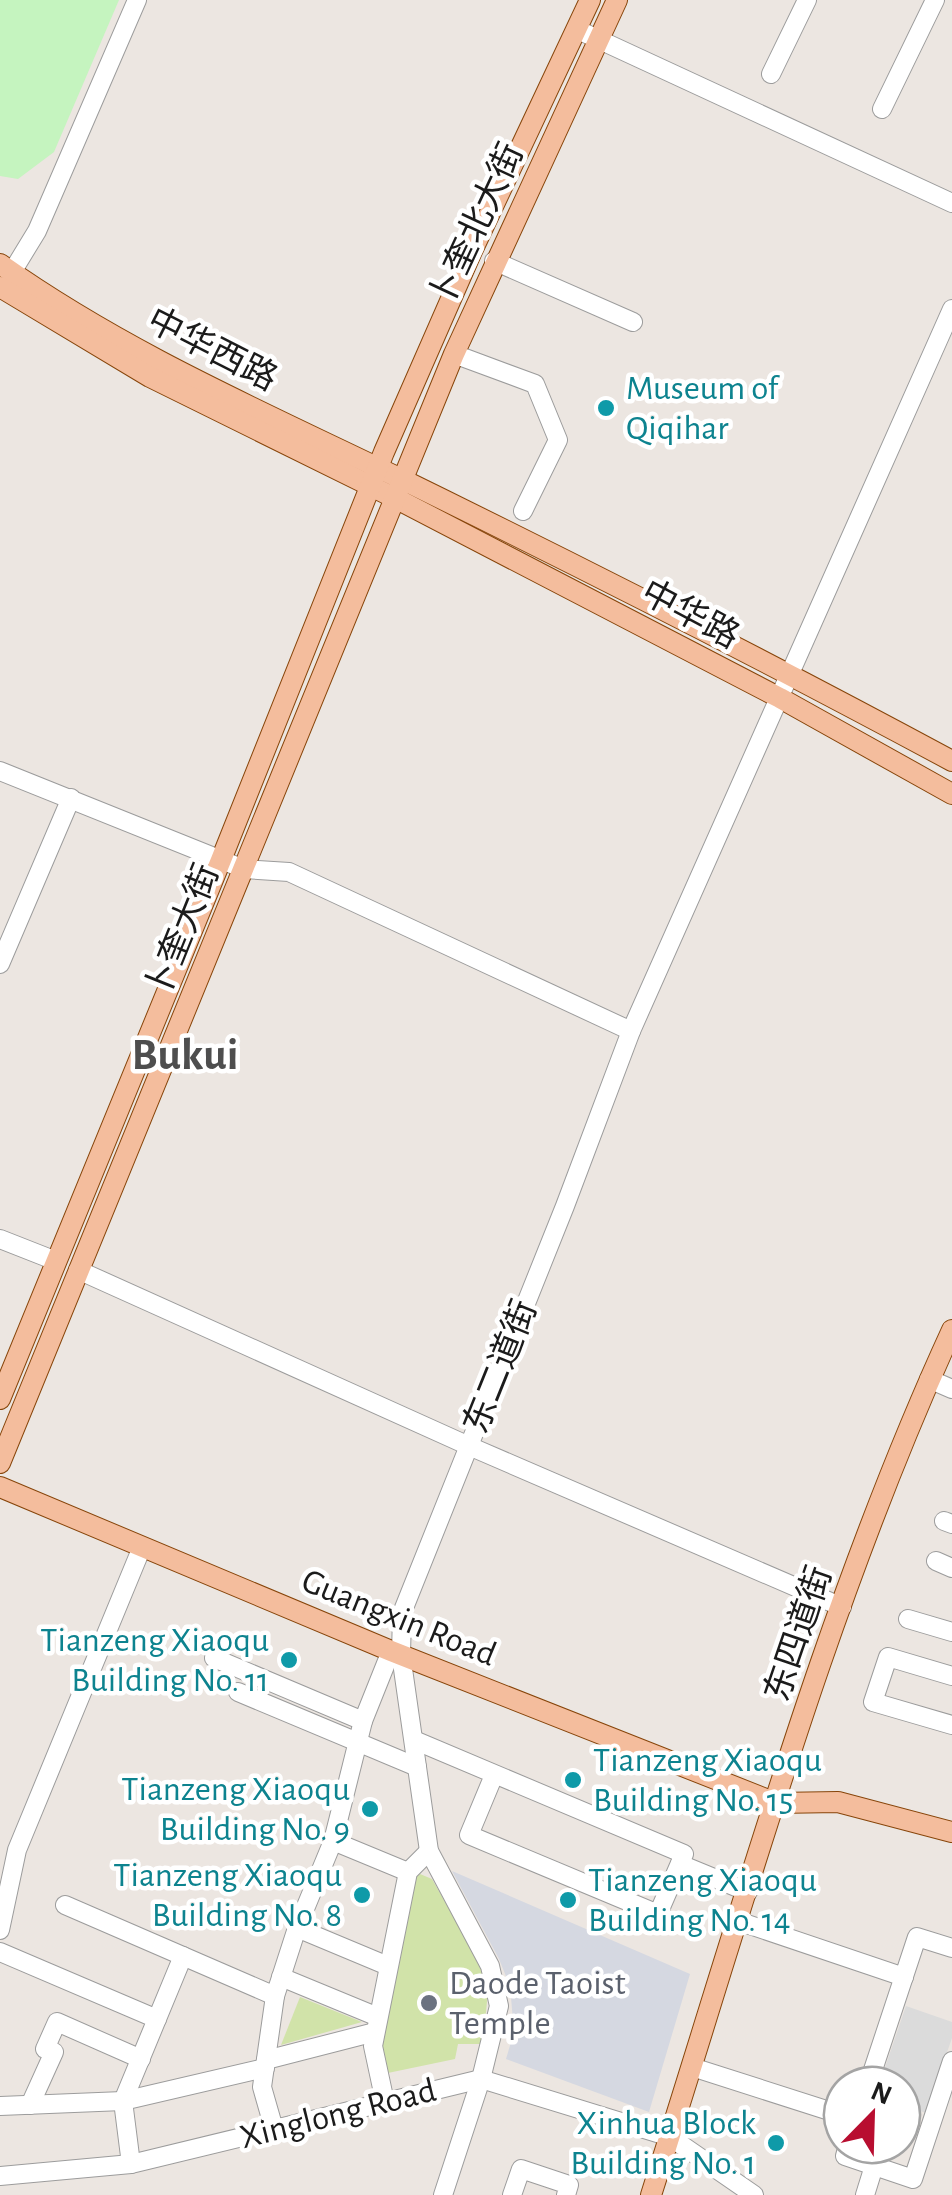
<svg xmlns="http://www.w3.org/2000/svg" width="952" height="2195" font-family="'Alegreya Sans','Noto Sans SC',sans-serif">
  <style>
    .grass { fill: #d1e3a9 }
    .park { fill: #c5f4bf }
    .parking { fill: #dbdbdb }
    .plaza { fill: #d5d8e1 }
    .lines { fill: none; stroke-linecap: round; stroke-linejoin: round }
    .minor-casing { stroke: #9c9c9c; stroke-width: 20 }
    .major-casing { stroke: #87450a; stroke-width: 22 }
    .minor { stroke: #fff; stroke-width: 18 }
    .major { stroke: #f4bd9d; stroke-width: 20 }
    .culture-dot { fill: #0f9aa8; stroke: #fff; stroke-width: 4 }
    .worship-dot { fill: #6b7280; stroke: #fff; stroke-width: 4 }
    .labels { text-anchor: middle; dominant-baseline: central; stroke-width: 9; stroke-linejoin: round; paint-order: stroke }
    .street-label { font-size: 35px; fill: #1b1b1b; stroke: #fff }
    .culture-label { font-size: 35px; fill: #0d838f; stroke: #fff; text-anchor: end }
    .worship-label { font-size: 35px; fill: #5b616d; stroke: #fff; text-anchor: start }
    .district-label { font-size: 45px; font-weight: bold; fill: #4e4e4e; stroke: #fff }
  </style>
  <rect width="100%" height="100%" fill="#ece6e1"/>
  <g class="grass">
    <path d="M 420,1874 L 432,1879 L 485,1972 L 488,1991 L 483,2044 L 458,2044 L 455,2059 L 383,2074 C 373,2010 399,1939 416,1877 Z"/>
    <path d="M 300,1997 L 362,2022 L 281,2045 Z"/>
  </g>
  <path class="park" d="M 0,0 L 119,0 L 54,152 L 18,179 L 0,176 Z"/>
  <path class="parking" d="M 906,2006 L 952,2022 L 952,2038 L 926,2113 L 902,2105 L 902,2085 L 879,2085 Z"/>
  <path class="plaza" d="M 452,1871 L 690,1974 L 649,2112 L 506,2059 L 514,2032 L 510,1986 L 499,1959 Z"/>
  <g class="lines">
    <g class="minor-casing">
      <g id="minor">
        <path d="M 576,29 L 952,203"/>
        <path d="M 771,74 L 807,0"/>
        <path d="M 882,109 L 935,0"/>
        <path d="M 494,261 L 633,322"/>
        <path d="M 12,272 L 37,231 L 137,0"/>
        <path d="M 454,354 L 535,384 L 558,440 L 523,511"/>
        <path d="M 0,771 L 244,869 L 289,872 L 631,1031"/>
        <path d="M 0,964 L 71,798"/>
        <path d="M 0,1239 L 56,1261"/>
        <path d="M 78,1270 L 469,1446 L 842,1607"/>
        <path d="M 929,1379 L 952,1389"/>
        <path d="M 944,1521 L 952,1524"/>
        <path d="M 936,1561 L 952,1568"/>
        <path d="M 908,1619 L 952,1632"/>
        <path d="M 214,1658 L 363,1721"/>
        <path d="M 952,1676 L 888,1657 L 873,1702 L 952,1725"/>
        <path d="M 238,1692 L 417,1767"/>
        <path d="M 414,1740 L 684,1854 L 658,1914 L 469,1835 L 494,1775"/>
        <path d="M 333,1841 L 363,1721 L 391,1651"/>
        <path d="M 680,1864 L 748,1892"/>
        <path d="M 65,1905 L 275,1996 L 297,1928 L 333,1841 L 408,1872"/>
        <path d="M 738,1921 L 904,1977"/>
        <path d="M 297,1928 L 388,1966"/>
        <path d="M 0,1930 L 17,1850 L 142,1547"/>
        <path d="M 0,1952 L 157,2019"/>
        <path d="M 281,1977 L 378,2017"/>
        <path d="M 266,2060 L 375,2032"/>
        <path d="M 692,2067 L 842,2115"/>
        <path d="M 868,2085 L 917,1937 L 952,1948"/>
        <path d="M 385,2102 L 373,2046 L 408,1872 L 429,1851"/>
        <path d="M 30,2105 L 54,2052 L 45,2049 L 57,2022 L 141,2059"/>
        <path d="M 0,2106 L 123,2101 L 265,2068"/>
        <path d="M 274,2129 L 262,2087 L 275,1996"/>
        <path d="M 848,2145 L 845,2156 L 913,2179 L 952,2061"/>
        <path d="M 131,2164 L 123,2101 L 183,1956"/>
        <path d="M 0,2176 L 131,2164 L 481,2079 L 670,2137 L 754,2195"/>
        <path d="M 443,2195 L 481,2079 L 499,2006 L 490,1966 L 429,1851 L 401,1655 L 402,1613 L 565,1206 L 631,1031 L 952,309"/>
        <path d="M 512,2195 L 521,2169 L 569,2185 L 566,2195"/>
        <path d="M 865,2195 L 874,2166"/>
      </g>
    </g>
    <g class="major-casing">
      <g id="major">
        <path d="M 0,264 C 124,352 263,412 399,478 C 585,569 770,663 952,761"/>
        <path d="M 0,287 L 150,377 L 395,498 L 780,698 L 952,794"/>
        <path d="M 0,1399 L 221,860 L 384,452 L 472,251 L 590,0"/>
        <path d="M 0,1463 L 454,354 L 617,0"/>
        <path d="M 0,1487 L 391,1651 L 776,1803 L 838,1802 L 952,1832"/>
        <path d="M 651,2195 C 743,1908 826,1604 952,1330"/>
      </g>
    </g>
    <use href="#minor" class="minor"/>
    <use href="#major" class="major"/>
  </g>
  <g class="culture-dot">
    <circle cx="606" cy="408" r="10"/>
    <circle cx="289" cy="1660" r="10"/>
    <circle cx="573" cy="1780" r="10"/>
    <circle cx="370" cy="1809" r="10"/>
    <circle cx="362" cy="1895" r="10"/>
    <circle cx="568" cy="1900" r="10"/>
    <circle cx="776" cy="2143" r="10"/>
  </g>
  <circle class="worship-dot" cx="429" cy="2003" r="10"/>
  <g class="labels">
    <g class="street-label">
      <text transform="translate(477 225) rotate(-65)">卜奎北大街</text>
      <text transform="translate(212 350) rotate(27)">中华西路</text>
      <text transform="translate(690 615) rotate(28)">中华路</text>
      <text transform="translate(183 931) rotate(-68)">卜奎大街</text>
      <text transform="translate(501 1367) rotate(-68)">东二道街</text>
      <text transform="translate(399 1618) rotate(22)">Guangxin Road</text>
      <text transform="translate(799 1634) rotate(-71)">东四道街</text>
      <text transform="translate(338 2114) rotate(-14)">Xinglong Road</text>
    </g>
    <g class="culture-label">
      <text x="626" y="388" text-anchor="start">Museum of<tspan x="626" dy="40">Qiqihar</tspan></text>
      <text x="269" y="1640">Tianzeng Xiaoqu<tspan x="269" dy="40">Building No. 11</tspan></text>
      <text x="593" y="1760" text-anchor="start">Tianzeng Xiaoqu<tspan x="593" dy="40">Building No. 15</tspan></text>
      <text x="350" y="1789">Tianzeng Xiaoqu<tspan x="350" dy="40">Building No. 9</tspan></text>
      <text x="342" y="1875">Tianzeng Xiaoqu<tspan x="342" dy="40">Building No. 8</tspan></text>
      <text x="588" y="1880" text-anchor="start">Tianzeng Xiaoqu<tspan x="588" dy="40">Building No. 14</tspan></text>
      <text x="756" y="2123">Xinhua Block<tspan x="756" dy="40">Building No. 1</tspan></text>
    </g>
    <g class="worship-label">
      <text x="449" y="1983">Daode Taoist<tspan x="449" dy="40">Temple</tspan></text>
    </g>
    <g class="district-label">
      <text x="185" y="1055">Bukui</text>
    </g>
  </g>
  <g transform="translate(872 2115) rotate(23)"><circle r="48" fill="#ffffff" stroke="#a4a4a4" stroke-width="2.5"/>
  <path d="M0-8L18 38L0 25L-18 38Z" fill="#b80e30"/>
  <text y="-15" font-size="28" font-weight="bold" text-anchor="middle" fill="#1b1b1b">N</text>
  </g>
</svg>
